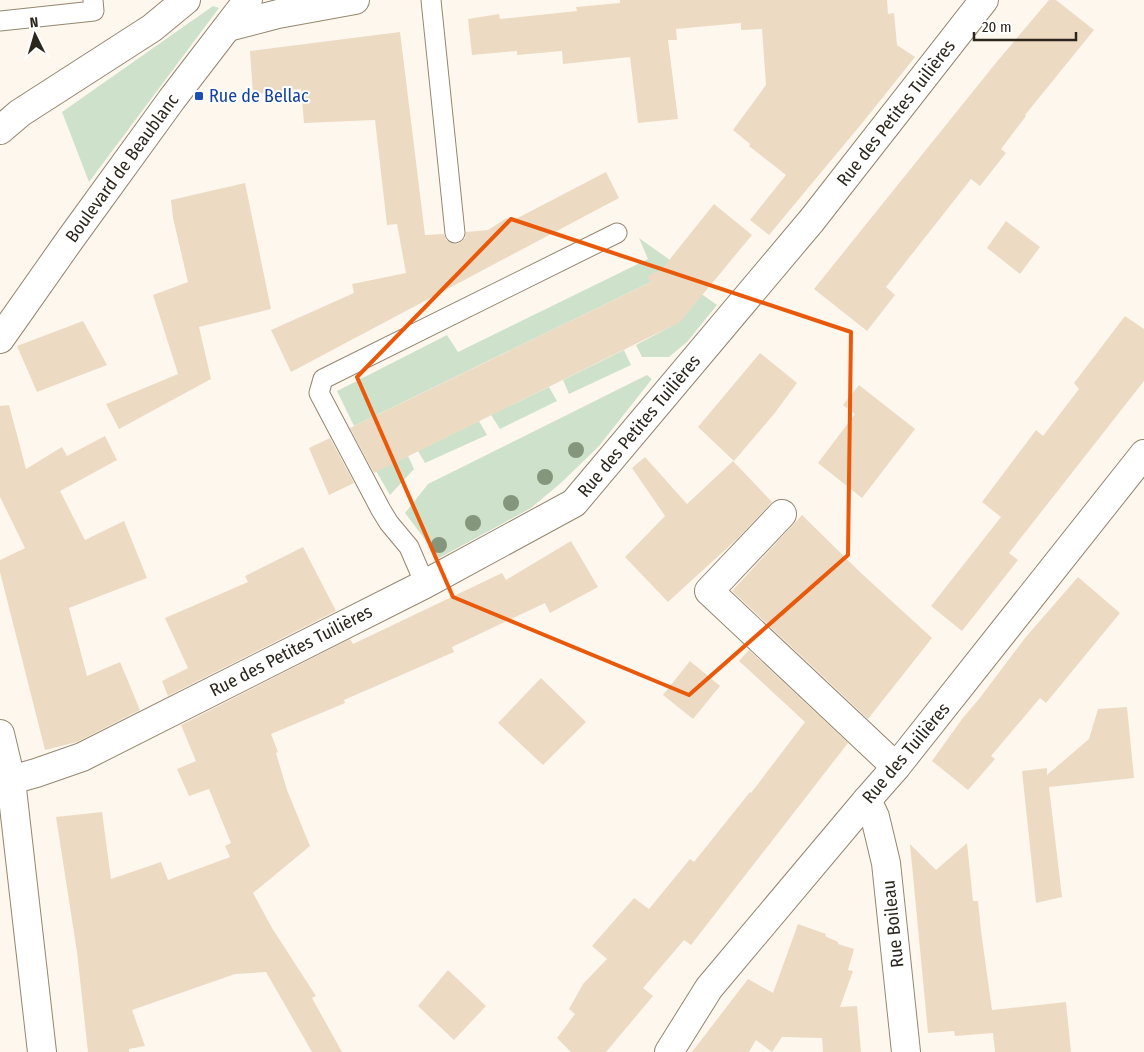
<svg xmlns="http://www.w3.org/2000/svg" width="1144" height="1052" font-family="'Fira Sans Condensed',sans-serif">
  <style>
    .green { fill: #cee2cb }
    .building { fill: #ecdbc2 }
    .lines { fill: none; stroke-linecap: round; stroke-linejoin: round }
    .lane-casing { stroke: #95866f; stroke-width: 21 }
    .street-casing { stroke: #95866f; stroke-width: 30 }
    .secondary-casing { stroke: #95866f; stroke-width: 30 }
    .primary-casing { stroke: #95866f; stroke-width: 30 }
    .lane { stroke: #fff; stroke-width: 19 }
    .street { stroke: #fff; stroke-width: 28 }
    .secondary { stroke: #fff; stroke-width: 28 }
    .primary { stroke: #fff; stroke-width: 28 }
    .tree { fill: #84967b }
    .marked { fill: none; stroke: #e8590c; stroke-width: 4; stroke-linejoin: round }
    .transit-dot { fill: #1a4fb4; stroke: #fff; stroke-width: 2 }
    .labels { text-anchor: middle; dominant-baseline: central; stroke-width: 4; stroke-linejoin: round; paint-order: stroke }
    .transit-label { font-size: 18px; fill: #164399; stroke: #fff; text-anchor: start }
    .street-label { font-size: 18px; fill: #2c261d; stroke: #fff }
  </style>
  <rect width="100%" height="100%" fill="#fef7ee"/>
  <g class="green">
    <path d="M 213,6 L 219,8 L 89,182 L 62,112 Z"/>
    <path d="M 639,238 L 670,260 L 703,295 L 717,305 L 687,342 L 669,357 L 642,357 L 636,345 L 679,322 L 647,276 L 651,282 L 354,426 L 337,391 L 447,335 L 458,352 L 648,259 Z"/>
    <path d="M 624,350 L 631,365 L 569,394 L 563,380 Z"/>
    <path d="M 647,375 L 652,379 L 599,446 L 562,482 L 531,508 L 439,558 L 405,513 L 428,484 Z"/>
    <path d="M 549,387 L 557,401 L 500,429 L 491,415 Z"/>
    <path d="M 479,421 L 487,435 L 425,463 L 418,451 Z"/>
    <path d="M 408,456 L 414,469 L 390,495 L 376,471 Z"/>
  </g>
  <g class="building">
    <path d="M 620,0 L 887,0 L 888,14 L 894,13 L 897,45 L 915,57 L 863,122 L 769,235 L 750,220 L 786,175 L 749,146 L 750,144 L 733,130 L 766,85 L 762,29 L 741,30 L 741,23 L 676,29 L 677,40 L 668,40 L 678,119 L 638,123 L 630,57 L 563,64 L 562,51 L 517,55 L 517,51 L 472,55 L 468,19 L 499,14 L 500,19 L 577,11 L 576,7 L 620,3 Z"/>
    <path d="M 1049,0 L 1056,0 L 1094,30 L 1025,115 L 1026,116 L 1001,149 L 1006,153 L 980,186 L 971,179 L 886,287 L 895,295 L 867,331 L 814,289 L 995,64 Z"/>
    <path d="M 400,32 L 425,235 L 444,234 L 446,240 L 451,243 L 457,244 L 461,242 L 465,238 L 466,232 L 488,230 L 507,218 L 510,222 L 606,172 L 619,198 L 291,372 L 271,330 L 354,293 L 352,284 L 406,273 L 397,224 L 387,225 L 375,120 L 304,123 L 301,89 L 253,94 L 250,51 Z"/>
    <path d="M 245,183 L 271,309 L 199,327 L 211,379 L 119,429 L 106,404 L 178,374 L 153,295 L 188,282 L 173,218 L 171,200 Z"/>
    <path d="M 714,204 L 752,235 L 680,322 L 374,473 L 350,428 L 651,282 L 647,276 L 662,269 Z"/>
    <path d="M 1006,221 L 1040,247 L 1020,274 L 987,248 Z"/>
    <path d="M 1125,316 L 1144,329 L 1144,381 L 1009,553 L 1018,560 L 962,631 L 931,606 L 1001,517 L 982,502 L 1036,430 L 1043,436 L 1079,389 L 1074,383 Z"/>
    <path d="M 83,321 L 107,365 L 37,392 L 17,346 Z"/>
    <path d="M 760,353 L 797,383 L 774,414 L 734,461 L 698,427 Z"/>
    <path d="M 859,385 L 915,429 L 862,498 L 818,463 L 855,414 L 843,405 Z"/>
    <path d="M 9,405 L 26,469 L 62,447 L 67,456 L 105,436 L 117,460 L 60,491 L 85,540 L 124,521 L 147,578 L 69,608 L 87,676 L 120,662 L 140,710 L 77,742 L 45,750 L 0,572 L 0,560 L 25,548 L 0,497 L 0,406 Z"/>
    <path d="M 330,438 L 354,483 L 329,495 L 309,448 Z"/>
    <path d="M 645,457 L 687,504 L 733,461 L 772,502 L 738,538 L 668,602 L 625,557 L 665,516 L 632,468 Z"/>
    <path d="M 802,515 L 861,573 L 932,638 L 868,719 L 732,591 Z"/>
    <path d="M 571,541 L 598,587 L 550,613 L 545,603 L 452,647 L 454,652 L 344,700 L 345,703 L 271,734 L 278,752 L 276,753 L 287,790 L 310,846 L 253,893 L 272,928 L 316,996 L 312,998 L 342,1052 L 312,1052 L 266,972 L 235,974 L 132,1010 L 145,1046 L 129,1049 L 129,1052 L 88,1052 L 77,952 L 56,817 L 102,812 L 111,879 L 161,862 L 168,880 L 230,857 L 225,846 L 231,843 L 209,789 L 189,796 L 177,769 L 196,761 L 181,725 L 350,639 L 353,644 L 502,573 L 506,580 Z"/>
    <path d="M 303,547 L 336,611 L 168,696 L 162,681 L 188,668 L 165,618 L 248,582 L 245,576 Z"/>
    <path d="M 1078,577 L 1120,613 L 1046,703 L 1040,698 L 991,756 L 995,759 L 968,790 L 932,761 L 962,719 L 979,699 L 1025,638 Z"/>
    <path d="M 749,650 L 848,743 L 691,945 L 684,940 L 643,988 L 653,996 L 606,1052 L 571,1052 L 557,1038 L 575,1014 L 569,1009 L 583,984 L 607,959 L 592,946 L 634,898 L 649,909 L 690,859 L 694,862 L 750,792 L 751,793 L 805,722 L 739,661 Z"/>
    <path d="M 690,661 L 720,686 L 693,719 L 663,695 Z"/>
    <path d="M 541,678 L 586,722 L 543,765 L 498,723 Z"/>
    <path d="M 1127,707 L 1134,778 L 1049,787 L 1062,897 L 1036,903 L 1022,771 L 1047,768 L 1047,775 L 1089,739 L 1098,709 Z"/>
    <path d="M 967,843 L 973,901 L 978,901 L 981,931 L 992,1010 L 1066,1002 L 1071,1052 L 995,1052 L 993,1033 L 955,1036 L 954,1031 L 928,1033 L 910,844 L 936,870 Z"/>
    <path d="M 798,924 L 826,934 L 825,936 L 838,942 L 838,944 L 854,949 L 848,970 L 853,971 L 840,1007 L 857,1006 L 861,1052 L 823,1052 L 822,1038 L 782,1037 L 772,1052 L 756,1040 L 749,1052 L 692,1052 L 748,979 L 773,993 Z"/>
    <path d="M 448,970 L 486,1006 L 454,1040 L 418,1006 Z"/>
  </g>
  <g class="lines">
    <g class="lane-casing">
      <g id="lane">
        <path d="M 431,0 L 455,233"/>
        <path d="M 0,21 L 94,11 L 93,0"/>
        <path d="M 425,584 L 409,547 L 389,523 L 381,510 L 319,393 L 323,379 L 617,233"/>
      </g>
    </g>
    <g class="street-casing">
      <g id="street">
        <path d="M 228,27 L 278,14 L 355,0"/>
        <path d="M 782,514 L 709,591 L 896,767"/>
        <path d="M 11,780 L 36,773 L 82,757 L 425,584 L 574,503 L 812,220 L 984,0"/>
        <path d="M 867,800 L 875,817 L 886,863 L 906,1052"/>
        <path d="M 669,1052 L 709,988 L 867,800 L 896,767 L 1144,454"/>
      </g>
    </g>
    <g class="secondary-casing">
      <path id="secondary" d="M 0,734 L 11,780 L 42,1052"/>
    </g>
    <g class="primary-casing">
      <g id="primary">
        <path d="M 0,130 L 20,113 L 152,28 L 186,0"/>
        <path d="M 0,339 L 69,241 L 172,99 L 248,0"/>
      </g>
    </g>
    <use href="#lane" class="lane"/>
    <use href="#street" class="street"/>
    <use href="#secondary" class="secondary"/>
    <use href="#primary" class="primary"/>
  </g>
  <g class="tree">
    <circle cx="576" cy="450" r="8"/>
    <circle cx="545" cy="477" r="8"/>
    <circle cx="511" cy="503" r="8"/>
    <circle cx="473" cy="523" r="8"/>
    <circle cx="439" cy="545" r="8"/>
  </g>
  <path class="marked" d="M 511,219 L 851,332 L 848,555 L 689,695 L 453,597 L 357,377 Z"/>
  <rect class="transit-dot" x="194" y="91" width="10" height="10" rx="2.5"/>
  <g class="labels">
    <g class="transit-label">
      <text x="209" y="96">Rue de Bellac</text>
    </g>
    <g class="street-label">
      <text transform="translate(896 113) rotate(-52)">Rue des Petites Tuilières</text>
      <text transform="translate(122 168) rotate(-54)">Boulevard de Beaublanc</text>
      <text transform="translate(639 426) rotate(-50)">Rue des Petites Tuilières</text>
      <text transform="translate(291 651) rotate(-27)">Rue des Petites Tuilières</text>
      <text transform="translate(906 753) rotate(-50)">Rue des Tuilières</text>
      <text transform="translate(893 924) rotate(-96)">Rue Boileau</text>
    </g>
  </g>
  <g transform="translate(35 35) rotate(355)" stroke="#ffffff" stroke-width="4" paint-order="stroke">
  <path d="M0-4L9 19L0 12L-9 19Z" fill="#2c261d"/>
  <text y="-8" font-size="14" font-weight="bold" text-anchor="middle" fill="#2c261d">N</text>
  </g>
  <path d="M974 32v8h102v-8" fill="none" stroke="#2c261d" stroke-width="2.5"/>
  <text x="982" y="32" font-size="15" fill="#2c261d" stroke="#ffffff" stroke-width="4" paint-order="stroke">20 m</text>
</svg>
